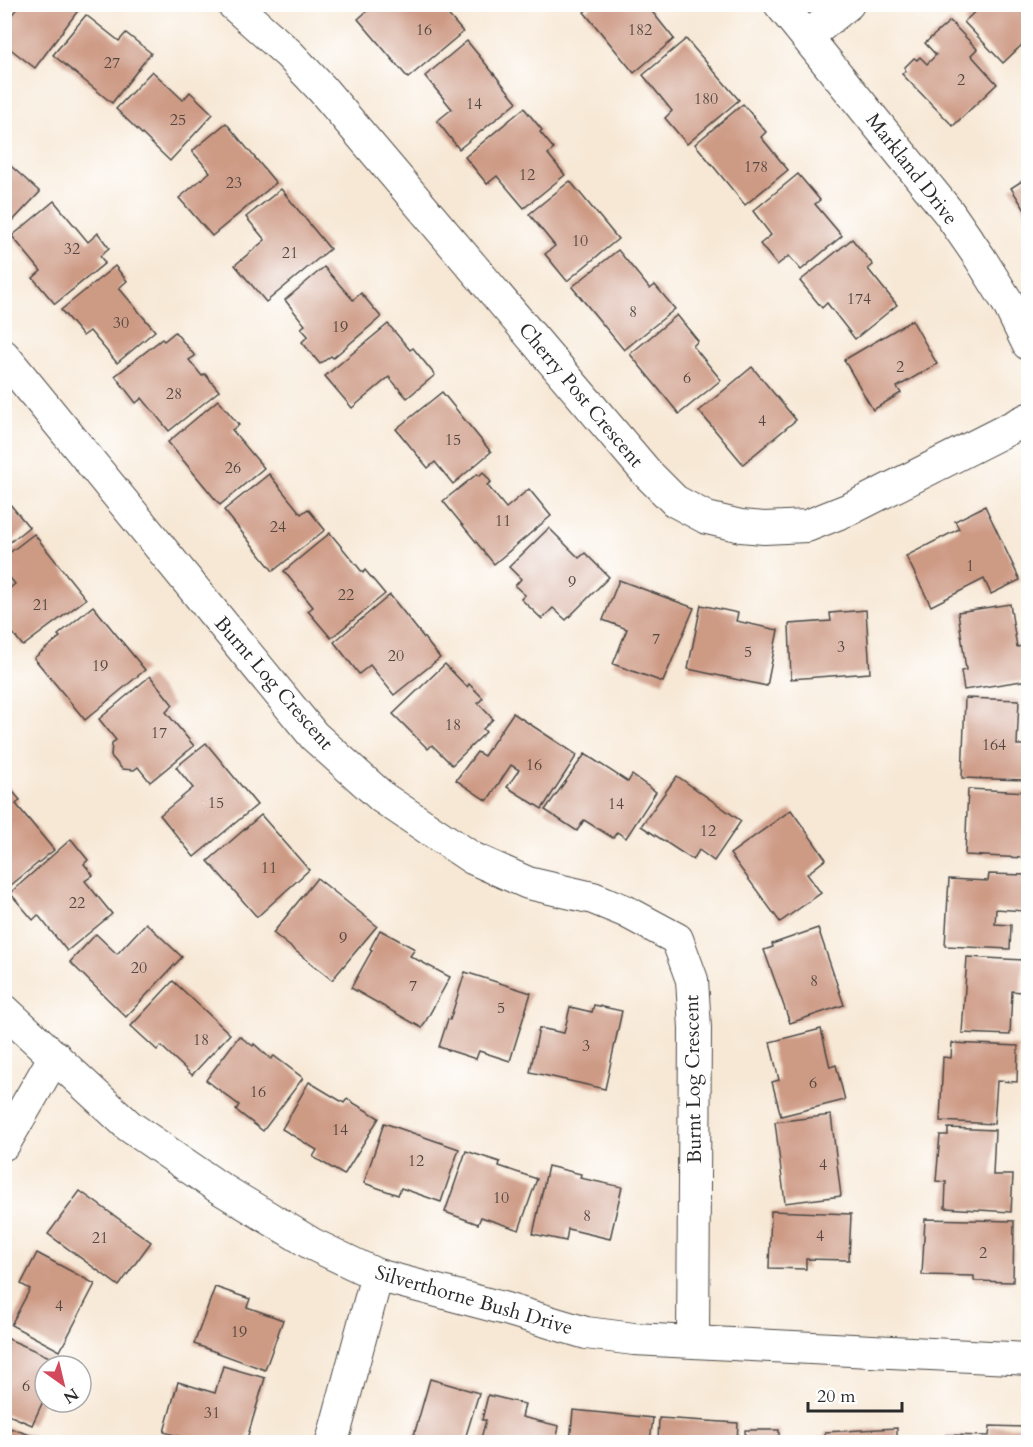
<svg xmlns="http://www.w3.org/2000/svg" width="1033" height="1447" font-family="Cardo,serif">
  <style>
    .building { fill: #cd9a84 }
    .lines { fill: none; stroke-linecap: round; stroke-linejoin: round }
    .street-casing { stroke: #4a4744; stroke-width: 34 }
    .street { stroke: #fff; stroke-width: 32 }
    .labels { text-anchor: middle; dominant-baseline: central; stroke-width: 4.5; stroke-linejoin: round; paint-order: stroke }
    .number-label { font-size: 16px; fill: #544741 }
    .street-label { font-size: 20px; fill: #2b2b2b; stroke: #fff }
  </style>
  <rect width="100%" height="100%" fill="#fff"/>
  <filter id="ink" filterUnits="userSpaceOnUse"><feTurbulence type="fractalNoise" baseFrequency=".0167" numOctaves="2"/><feDisplacementMap in="SourceGraphic" scale="12" xChannelSelector="R" yChannelSelector="G"/><feConvolveMatrix kernelMatrix="1 2 1 2 8 2 1 2 1" color-interpolation-filters="sRGB"/></filter>
  <filter id="wash" filterUnits="userSpaceOnUse"><feTurbulence type="fractalNoise" baseFrequency=".008" numOctaves="4" result="noise"/><feDisplacementMap in="SourceGraphic" scale="24" xChannelSelector="R" yChannelSelector="G"/><feGaussianBlur stdDeviation="1.35" result="paint"/><feColorMatrix in="noise" values="0 0 0 0 0 0 0 0 0 0 0 0 0 0 0 0 0 1.4 0 .05"/><feComposite in="paint" operator="in"/></filter>
  <g filter="url(#wash)">
    <rect width="100%" height="100%" fill="#f7e8d5"/>
    <g id="blocks">
      <g class="building">
        <path d="M 16,4 L 83,4 L 35,68 L 4,44 L 4,24 L 19,6 Z"/>
        <path d="M 375,4 L 439,4 L 463,32 L 408,78 L 358,19 Z"/>
        <path d="M 594,4 L 646,4 L 674,39 L 634,73 L 584,12 Z"/>
        <path d="M 983,4 L 1028,4 L 1028,39 L 1003,63 L 964,22 Z"/>
        <path d="M 86,15 L 119,41 L 126,33 L 151,53 L 112,103 L 53,55 Z"/>
        <path d="M 950,21 L 977,49 L 971,55 L 997,84 L 953,126 L 902,74 L 905,71 L 905,67 L 914,58 L 917,60 L 920,57 L 927,64 L 936,55 L 925,43 Z"/>
        <path d="M 686,39 L 739,100 L 687,144 L 665,118 L 672,111 L 643,75 Z"/>
        <path d="M 467,41 L 517,102 L 459,149 L 437,121 L 452,109 L 425,76 Z"/>
        <path d="M 152,71 L 183,100 L 190,92 L 213,114 L 170,161 L 116,109 Z"/>
        <path d="M 743,104 L 766,132 L 761,137 L 788,170 L 745,205 L 695,144 Z"/>
        <path d="M 524,108 L 542,130 L 540,132 L 554,149 L 548,154 L 565,175 L 524,208 L 497,176 L 487,184 L 465,157 Z"/>
        <path d="M 226,123 L 276,183 L 212,236 L 179,198 L 210,172 L 192,151 Z"/>
        <path d="M 4,160 L 40,192 L 4,230 Z"/>
        <path d="M 798,174 L 820,200 L 815,204 L 842,236 L 801,270 L 789,256 L 777,265 L 760,244 L 771,235 L 753,211 Z"/>
        <path d="M 1028,177 L 1028,215 L 1011,188 Z"/>
        <path d="M 570,181 L 618,239 L 567,281 L 545,254 L 555,246 L 529,214 Z"/>
        <path d="M 281,189 L 330,249 L 266,302 L 235,265 L 265,240 L 246,217 Z"/>
        <path d="M 54,201 L 88,242 L 98,233 L 109,248 L 100,256 L 105,263 L 55,304 L 33,278 L 41,271 L 12,236 Z"/>
        <path d="M 852,239 L 873,265 L 868,269 L 897,305 L 855,339 L 827,303 L 822,308 L 800,281 Z"/>
        <path d="M 618,250 L 650,289 L 655,285 L 675,309 L 624,350 L 572,287 Z"/>
        <path d="M 115,266 L 127,281 L 119,288 L 155,331 L 117,363 L 90,331 L 83,336 L 61,310 Z"/>
        <path d="M 324,267 L 353,300 L 361,293 L 381,317 L 333,358 L 331,356 L 320,364 L 302,342 L 308,336 L 301,328 L 305,325 L 285,300 Z"/>
        <path d="M 677,315 L 698,341 L 693,346 L 721,380 L 679,414 L 630,354 Z"/>
        <path d="M 912,320 L 937,364 L 897,387 L 901,393 L 873,410 L 844,360 Z"/>
        <path d="M 388,324 L 410,350 L 413,348 L 435,375 L 407,398 L 389,377 L 352,408 L 325,376 Z"/>
        <path d="M 175,332 L 195,356 L 189,360 L 202,376 L 205,374 L 219,391 L 169,431 L 142,398 L 136,403 L 115,376 L 162,339 L 164,341 Z"/>
        <path d="M 752,367 L 796,420 L 743,464 L 699,411 Z"/>
        <path d="M 442,392 L 491,452 L 453,484 L 435,462 L 428,468 L 396,429 Z"/>
        <path d="M 218,400 L 239,425 L 232,430 L 264,468 L 220,505 L 168,442 Z"/>
        <path d="M 483,472 L 491,482 L 487,485 L 506,508 L 529,489 L 551,516 L 494,564 L 443,501 L 477,474 L 479,476 Z"/>
        <path d="M 269,474 L 301,514 L 308,509 L 325,530 L 273,571 L 224,510 Z"/>
        <path d="M 4,497 L 29,527 L 4,547 Z"/>
        <path d="M 985,506 L 1020,580 L 991,594 L 984,579 L 931,606 L 906,556 L 959,529 L 955,521 Z"/>
        <path d="M 549,528 L 579,558 L 585,553 L 609,577 L 566,620 L 553,608 L 542,619 L 521,599 L 525,595 L 515,586 L 521,579 L 509,567 Z"/>
        <path d="M 330,533 L 363,573 L 365,570 L 385,594 L 331,638 L 308,611 L 313,607 L 284,571 Z"/>
        <path d="M 34,534 L 86,599 L 23,646 L 4,622 L 4,593 L 15,584 L 4,570 L 4,557 Z"/>
        <path d="M 619,580 L 694,608 L 663,682 L 613,664 L 627,629 L 603,620 Z"/>
        <path d="M 390,595 L 440,658 L 394,695 L 370,665 L 359,674 L 334,642 Z"/>
        <path d="M 1010,604 L 1017,647 L 1023,646 L 1028,680 L 964,690 L 961,671 L 966,670 L 958,612 Z"/>
        <path d="M 701,605 L 738,613 L 736,621 L 778,630 L 767,686 L 688,669 Z"/>
        <path d="M 93,606 L 145,670 L 85,720 L 34,658 L 60,637 L 58,635 Z"/>
        <path d="M 866,610 L 870,673 L 791,679 L 789,624 L 831,621 L 830,613 Z"/>
        <path d="M 445,664 L 467,687 L 469,684 L 483,698 L 478,703 L 493,719 L 483,729 L 486,732 L 452,765 L 432,745 L 428,749 L 393,714 Z"/>
        <path d="M 150,676 L 173,705 L 166,712 L 194,746 L 150,782 L 138,767 L 134,770 L 122,769 L 111,756 L 112,743 L 116,740 L 99,719 Z"/>
        <path d="M 965,698 L 1019,700 L 1017,745 L 1028,745 L 1028,780 L 962,778 Z"/>
        <path d="M 513,713 L 577,755 L 542,809 L 507,787 L 519,770 L 511,765 L 487,801 L 456,780 L 477,752 L 484,756 Z"/>
        <path d="M 206,743 L 257,805 L 194,857 L 160,815 L 193,788 L 176,767 Z"/>
        <path d="M 585,754 L 628,782 L 632,775 L 656,792 L 626,838 L 617,832 L 613,838 L 584,820 L 577,831 L 545,810 Z"/>
        <path d="M 677,776 L 741,821 L 714,861 L 699,850 L 693,860 L 641,826 Z"/>
        <path d="M 4,781 L 20,800 L 16,804 L 54,850 L 5,890 Z"/>
        <path d="M 968,789 L 1028,792 L 1026,858 L 965,855 Z"/>
        <path d="M 791,810 L 826,859 L 807,874 L 821,893 L 780,922 L 730,854 Z"/>
        <path d="M 261,815 L 309,870 L 257,917 L 208,861 Z"/>
        <path d="M 71,839 L 88,860 L 84,864 L 93,875 L 85,881 L 112,914 L 67,951 L 38,915 L 33,920 L 10,893 Z"/>
        <path d="M 989,874 L 1027,875 L 1025,911 L 996,909 L 995,924 L 1011,925 L 1010,949 L 945,946 L 949,879 L 988,881 Z"/>
        <path d="M 317,878 L 377,926 L 332,980 L 273,933 Z"/>
        <path d="M 146,923 L 182,957 L 126,1017 L 70,962 L 96,934 L 117,954 Z"/>
        <path d="M 818,928 L 844,1005 L 790,1023 L 764,950 L 773,947 L 772,944 Z"/>
        <path d="M 380,930 L 415,949 L 410,956 L 450,977 L 422,1028 L 351,988 L 372,950 L 370,949 Z"/>
        <path d="M 967,957 L 1023,960 L 1021,992 L 1012,991 L 1010,1035 L 962,1033 Z"/>
        <path d="M 465,972 L 531,993 L 510,1061 L 479,1051 L 476,1059 L 439,1047 L 448,1019 L 450,1020 Z"/>
        <path d="M 173,981 L 230,1034 L 192,1075 L 161,1046 L 157,1050 L 131,1026 Z"/>
        <path d="M 594,1005 L 622,1011 L 605,1089 L 530,1072 L 539,1028 L 564,1033 L 570,1007 L 592,1012 Z"/>
        <path d="M 821,1029 L 830,1067 L 836,1065 L 845,1100 L 781,1116 L 772,1082 L 779,1080 L 770,1042 Z"/>
        <path d="M 239,1036 L 253,1046 L 254,1044 L 271,1059 L 274,1056 L 303,1078 L 263,1131 L 236,1110 L 239,1105 L 206,1080 Z"/>
        <path d="M 952,1043 L 1018,1046 L 1017,1082 L 997,1081 L 994,1124 L 940,1121 L 943,1057 L 951,1058 Z"/>
        <path d="M 309,1082 L 344,1103 L 347,1099 L 379,1118 L 344,1175 L 313,1157 L 317,1150 L 282,1129 Z"/>
        <path d="M 831,1115 L 841,1196 L 785,1203 L 775,1122 Z"/>
        <path d="M 384,1123 L 459,1149 L 441,1202 L 401,1188 L 398,1195 L 364,1183 Z"/>
        <path d="M 948,1128 L 995,1130 L 993,1175 L 1013,1175 L 1011,1212 L 945,1208 L 946,1182 L 936,1181 L 940,1135 L 948,1135 Z"/>
        <path d="M 466,1151 L 500,1162 L 499,1166 L 537,1179 L 519,1230 L 481,1217 L 478,1224 L 445,1212 Z"/>
        <path d="M 548,1166 L 581,1174 L 580,1178 L 622,1187 L 610,1239 L 568,1229 L 566,1241 L 533,1234 Z"/>
        <path d="M 80,1191 L 151,1242 L 119,1286 L 48,1234 Z"/>
        <path d="M 771,1211 L 851,1214 L 849,1260 L 806,1259 L 806,1269 L 769,1268 Z"/>
        <path d="M 925,1219 L 1014,1221 L 1013,1282 L 974,1281 L 974,1276 L 922,1275 Z"/>
        <path d="M 37,1253 L 95,1284 L 60,1351 L 11,1325 L 30,1289 L 21,1284 Z"/>
        <path d="M 215,1287 L 250,1299 L 247,1307 L 283,1320 L 265,1370 L 194,1344 Z"/>
        <path d="M 4,1337 L 61,1362 L 59,1366 L 45,1366 L 45,1397 L 32,1425 L 4,1413 Z"/>
        <path d="M 223,1366 L 265,1378 L 246,1442 L 198,1442 L 164,1432 L 178,1382 L 215,1393 Z"/>
        <path d="M 430,1379 L 479,1393 L 464,1442 L 412,1442 Z"/>
        <path d="M 488,1395 L 525,1404 L 522,1417 L 559,1426 L 556,1442 L 480,1442 L 486,1420 L 482,1420 Z"/>
        <path d="M 573,1410 L 653,1418 L 650,1442 L 570,1442 Z"/>
        <path d="M 659,1418 L 738,1423 L 737,1442 L 658,1442 Z"/>
        <path d="M 4,1426 L 33,1436 L 30,1442 L 4,1442 Z"/>
        <path d="M 990,1426 L 1025,1427 L 1024,1442 L 945,1442 L 946,1435 L 989,1436 Z"/>
        <path d="M 897,1428 L 897,1442 L 825,1442 L 825,1432 Z"/>
        <rect x="745" y="1430" width="34" height="12"/>
      </g>
    </g>
  </g>
  <g filter="url(#ink)">
    <use href="#blocks" fill-opacity="0" stroke="#4a4744" stroke-width="1.5"/>
    <g class="lines">
      <g class="street-casing">
        <g id="street">
          <path d="M 233,4 L 289,54 L 322,89 L 648,474 L 675,501 L 707,518 L 741,526 L 764,528 L 807,526 L 852,508 L 1028,419"/>
          <path d="M 780,4 L 949,213 L 980,258 L 1008,303 L 1028,344"/>
          <path d="M 807,37 L 848,4"/>
          <path d="M 4,356 L 314,736 L 383,798 L 472,858 L 528,883 L 593,898 L 625,911 L 677,939 L 692,980 L 695,1028 L 693,1341"/>
          <path d="M 4,1010 L 129,1126 L 218,1187 L 312,1244 L 377,1275 L 506,1309 L 586,1333 L 634,1339 L 1028,1359"/>
          <path d="M 4,1144 L 55,1056"/>
          <path d="M 332,1442 L 377,1275"/>
        </g>
      </g>
      <use href="#street" class="street"/>
    </g>
  </g>
  <g class="labels">
    <g class="number-label">
      <text x="424" y="30">16</text>
      <text x="640" y="30">182</text>
      <text x="112" y="63">27</text>
      <text x="961" y="80">2</text>
      <text x="706" y="99">180</text>
      <text x="474" y="104">14</text>
      <text x="178" y="120">25</text>
      <text x="756" y="167">178</text>
      <text x="527" y="175">12</text>
      <text x="234" y="183">23</text>
      <text x="580" y="241">10</text>
      <text x="72" y="249">32</text>
      <text x="290" y="253">21</text>
      <text x="859" y="299">174</text>
      <text x="633" y="312">8</text>
      <text x="121" y="323">30</text>
      <text x="340" y="327">19</text>
      <text x="900" y="367">2</text>
      <text x="687" y="378">6</text>
      <text x="174" y="394">28</text>
      <text x="762" y="421">4</text>
      <text x="453" y="440">15</text>
      <text x="233" y="468">26</text>
      <text x="503" y="521">11</text>
      <text x="278" y="527">24</text>
      <text x="970" y="566">1</text>
      <text x="572" y="582">9</text>
      <text x="346" y="595">22</text>
      <text x="41" y="605">21</text>
      <text x="656" y="639">7</text>
      <text x="841" y="647">3</text>
      <text x="748" y="652">5</text>
      <text x="396" y="656">20</text>
      <text x="100" y="666">19</text>
      <text x="453" y="725">18</text>
      <text x="159" y="733">17</text>
      <text x="994" y="745">164</text>
      <text x="534" y="765">16</text>
      <text x="216" y="803">15</text>
      <text x="616" y="804">14</text>
      <text x="708" y="831">12</text>
      <text x="269" y="868">11</text>
      <text x="77" y="903">22</text>
      <text x="343" y="938">9</text>
      <text x="139" y="968">20</text>
      <text x="814" y="981">8</text>
      <text x="413" y="986">7</text>
      <text x="501" y="1008">5</text>
      <text x="201" y="1040">18</text>
      <text x="586" y="1046">3</text>
      <text x="813" y="1083">6</text>
      <text x="258" y="1092">16</text>
      <text x="340" y="1130">14</text>
      <text x="416" y="1161">12</text>
      <text x="823" y="1165">4</text>
      <text x="501" y="1198">10</text>
      <text x="587" y="1216">8</text>
      <text x="820" y="1236">4</text>
      <text x="100" y="1238">21</text>
      <text x="983" y="1253">2</text>
      <text x="59" y="1306">4</text>
      <text x="239" y="1332">19</text>
      <text x="26" y="1386">6</text>
      <text x="212" y="1413">31</text>
    </g>
    <g class="street-label">
      <text transform="translate(912 169) rotate(52)">Markland Drive</text>
      <text transform="translate(581 395) rotate(50)">Cherry Post Crescent</text>
      <text transform="translate(274 683) rotate(49)">Burnt Log Crescent</text>
      <text transform="translate(693 1079) rotate(-91)">Burnt Log Crescent</text>
      <text transform="translate(474 1300) rotate(16)">Silverthorne Bush Drive</text>
    </g>
  </g>
  <rect width="1033" height="1447" fill="none" stroke="#fff" stroke-width="24"/>
  <g transform="translate(63 1384) rotate(146)"><circle r="28" fill="#ffffff" stroke="#aaaaaa" stroke-width="1.5"/>
  <path d="M0-4.5L10 22L0 15L-10 22Z" fill="#d1495b"/>
  <text y="-9" font-size="16" font-weight="bold" text-anchor="middle" fill="#2b2b2b">N</text>
  </g>
  <path d="M808 1402v9h94v-9" fill="none" stroke="#2b2b2b" stroke-width="3"/>
  <text x="817" y="1402" font-size="18" fill="#2b2b2b" stroke="#ffffff" stroke-width="4.5" paint-order="stroke">20 m</text>
</svg>
